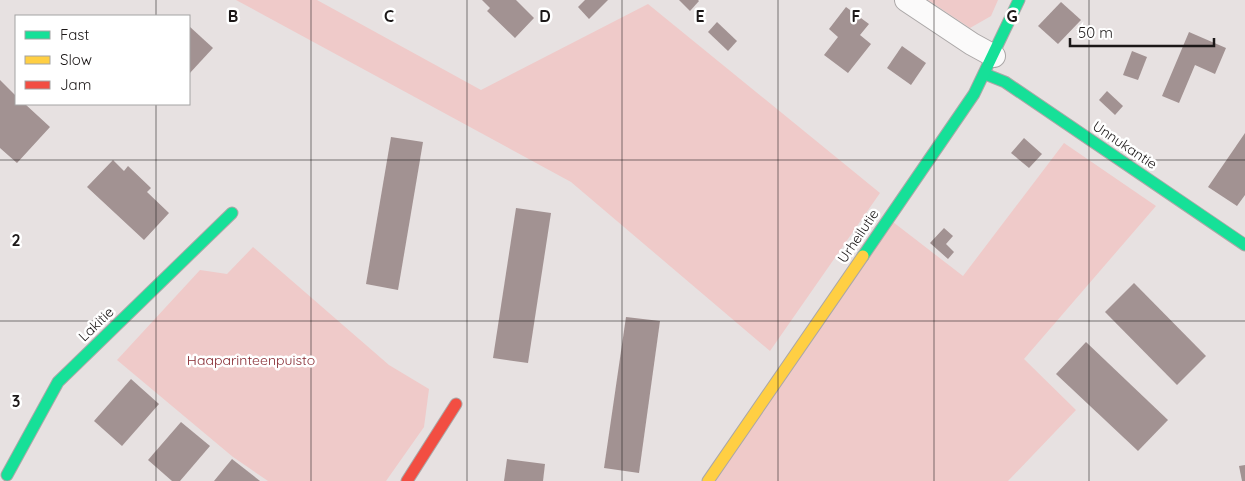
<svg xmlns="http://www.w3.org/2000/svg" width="1245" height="481" font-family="Quicksand,sans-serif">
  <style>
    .green { fill: #efcac9 }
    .building { fill: #a29292 }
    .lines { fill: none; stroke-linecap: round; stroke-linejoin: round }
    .street-casing { stroke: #aba7a7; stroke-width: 24 }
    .fast-casing { stroke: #aba7a7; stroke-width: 13 }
    .slow-casing { stroke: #aba7a7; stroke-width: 13 }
    .jam-casing { stroke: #aba7a7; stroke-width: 13 }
    .street { stroke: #fbfafa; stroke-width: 22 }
    .fast { stroke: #16e098; stroke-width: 11 }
    .slow { stroke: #ffcf43; stroke-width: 11 }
    .jam { stroke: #f24e42; stroke-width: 11 }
    .grid { fill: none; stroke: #1c1818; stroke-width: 1; stroke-opacity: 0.55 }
    .labels { text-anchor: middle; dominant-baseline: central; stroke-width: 5; stroke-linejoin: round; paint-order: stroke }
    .street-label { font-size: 14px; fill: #1c1818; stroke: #fff }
    .park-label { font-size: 14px; fill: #85282f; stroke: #fff }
    .grid-label { font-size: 16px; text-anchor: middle; font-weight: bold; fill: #1c1818; stroke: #fff; stroke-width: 5; stroke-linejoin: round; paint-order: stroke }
  </style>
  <rect width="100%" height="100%" fill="#e7e1e1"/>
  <g class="green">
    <path d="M 236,0 L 317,0 L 481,90 L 648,4 L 880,193 L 770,351 L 571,182 Z"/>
    <path d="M 928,0 L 998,0 L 991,16 L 970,28 Z"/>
    <path d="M 1064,143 L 1156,206 L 1024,359 L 1076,410 L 1008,481 L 714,481 L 893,222 L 963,276 Z"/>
    <path d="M 253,247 L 389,365 L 429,389 L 424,427 L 386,481 L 268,481 L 233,457 L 117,360 L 200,270 L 227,274 Z"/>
  </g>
  <g class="building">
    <path d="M 482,0 L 516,0 L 534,18 L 515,38 L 487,11 L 490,8 Z"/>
    <path d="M 585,0 L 608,0 L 589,19 L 578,7 Z"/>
    <path d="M 679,0 L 698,0 L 699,1 L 690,11 Z"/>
    <path d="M 1061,2 L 1081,20 L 1058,44 L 1038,26 Z"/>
    <path d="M 846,7 L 869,24 L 860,35 L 871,44 L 848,73 L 824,55 L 838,37 L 829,29 Z"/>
    <path d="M 717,22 L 737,41 L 728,51 L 708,32 Z"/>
    <path d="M 189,26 L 213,48 L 189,74 Z"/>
    <path d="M 1189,32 L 1226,48 L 1215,74 L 1195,65 L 1179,103 L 1162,96 Z"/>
    <path d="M 902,46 L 926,63 L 911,85 L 887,68 Z"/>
    <path d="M 1132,51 L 1147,57 L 1138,80 L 1123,75 Z"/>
    <path d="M 0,80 L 16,96 L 16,104 L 25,104 L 50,127 L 17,163 L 0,148 Z"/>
    <path d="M 1107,91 L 1123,106 L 1115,115 L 1099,100 Z"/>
    <path d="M 1245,133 L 1245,195 L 1237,206 L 1208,187 Z"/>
    <path d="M 391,137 L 423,142 L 398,290 L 366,284 Z"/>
    <path d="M 1024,138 L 1042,154 L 1029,168 L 1011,153 Z"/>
    <path d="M 113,160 L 124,171 L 128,166 L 151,188 L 147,192 L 169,213 L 144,240 L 87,187 Z"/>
    <path d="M 516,208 L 551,213 L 528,363 L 493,358 Z"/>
    <path d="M 944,228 L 953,236 L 946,244 L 954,252 L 948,259 L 930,243 Z"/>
    <path d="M 1134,283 L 1206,356 L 1177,385 L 1105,312 Z"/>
    <path d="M 626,317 L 660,321 L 639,473 L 604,468 Z"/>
    <path d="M 1086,342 L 1168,420 L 1138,451 L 1056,374 Z"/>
    <path d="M 131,379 L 159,404 L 122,446 L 94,421 Z"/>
    <path d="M 181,422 L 210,446 L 180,481 L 172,481 L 148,460 Z"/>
    <path d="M 232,459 L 260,481 L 214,481 Z"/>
    <path d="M 507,459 L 545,464 L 543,481 L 504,481 Z"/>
    <path d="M 1245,465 L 1245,481 L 1242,481 L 1239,466 Z"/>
  </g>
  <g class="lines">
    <g class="street-casing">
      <path id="street" d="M 906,0 L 972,44 L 994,56"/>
    </g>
    <g class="fast-casing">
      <g id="fast">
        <path d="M 985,74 L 1005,82 L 1245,245"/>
        <path d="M 863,256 L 974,94 L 1019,0"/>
        <path d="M 7,475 L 58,382 L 232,213"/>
      </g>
    </g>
    <g class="slow-casing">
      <path id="slow" d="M 708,481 L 863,256"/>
    </g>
    <g class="jam-casing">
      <path id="jam" d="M 407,481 L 456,404"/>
    </g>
    <use href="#street" class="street"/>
    <use href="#fast" class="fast"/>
    <use href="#slow" class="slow"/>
    <use href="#jam" class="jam"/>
  </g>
  <path class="grid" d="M 156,0 L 156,16M 311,0 L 311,481M 467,0 L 467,481M 622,0 L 622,481M 778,0 L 778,481M 934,0 L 934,481M 1089,0 L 1089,481M 156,104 L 156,481M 0,160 L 1245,160M 0,321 L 1245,321"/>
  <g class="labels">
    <g class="street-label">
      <text transform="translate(1125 145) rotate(34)">Unnukantie</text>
      <text transform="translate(858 236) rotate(-56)">Urheilutie</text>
      <text transform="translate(96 324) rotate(-44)">Lakitie</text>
    </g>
    <g class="park-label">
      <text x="251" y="360">Haaparinteenpuisto</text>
    </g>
  </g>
  <g class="grid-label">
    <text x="233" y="22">B</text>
    <text x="389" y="22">C</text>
    <text x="545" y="22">D</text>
    <text x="700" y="22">E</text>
    <text x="856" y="22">F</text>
    <text x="1012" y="22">G</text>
    <text x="16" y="246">2</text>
    <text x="16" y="407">3</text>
  </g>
  <rect x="15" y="15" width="175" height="90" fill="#ffffff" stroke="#a4a3a3"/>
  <rect x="25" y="31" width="25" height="8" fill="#16e098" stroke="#a4a3a3"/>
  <text x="60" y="40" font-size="15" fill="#1c1818">Fast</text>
  <rect x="25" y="56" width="25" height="8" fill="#ffcf43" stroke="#a4a3a3"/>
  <text x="60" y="65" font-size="15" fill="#1c1818">Slow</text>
  <rect x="25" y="81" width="25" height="8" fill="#f24e42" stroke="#a4a3a3"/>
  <text x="60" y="90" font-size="15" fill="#1c1818">Jam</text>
  <path d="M1070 38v8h144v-8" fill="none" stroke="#1c1818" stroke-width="2.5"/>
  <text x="1078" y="38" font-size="15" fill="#1c1818" stroke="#ffffff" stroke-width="4" paint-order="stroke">50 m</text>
</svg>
